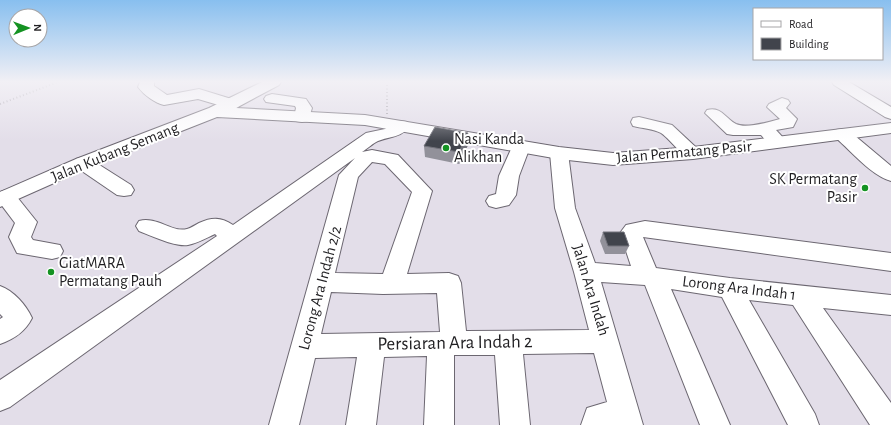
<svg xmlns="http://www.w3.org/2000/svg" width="891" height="425" font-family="'Alegreya Sans',sans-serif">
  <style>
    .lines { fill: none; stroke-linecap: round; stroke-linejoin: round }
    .minor-casing { stroke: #6c6771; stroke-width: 2 }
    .major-casing { stroke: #6c6771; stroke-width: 2 }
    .path { stroke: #a09ca4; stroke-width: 2; stroke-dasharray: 1 2.5; stroke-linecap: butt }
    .minor { fill: #fff; fill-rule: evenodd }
    .major { fill: #fff; fill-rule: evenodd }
    .wall { fill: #92919a }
    .shaded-wall { fill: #72727b }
    .building { fill: #41444c; stroke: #72727b }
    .poi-dot { fill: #149222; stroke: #fff; stroke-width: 1.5 }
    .labels { text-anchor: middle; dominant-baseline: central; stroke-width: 4; stroke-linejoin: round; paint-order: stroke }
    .poi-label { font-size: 16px; fill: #201f22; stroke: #fff; text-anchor: start }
    .street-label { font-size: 16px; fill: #201f22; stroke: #fff }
    .near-street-label { font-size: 19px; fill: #201f22; stroke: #fff }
  </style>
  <rect width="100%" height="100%" fill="#e3dee9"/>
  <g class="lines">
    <g class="minor-casing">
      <g id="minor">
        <path d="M 140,82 L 154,82 L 154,86 L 167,95 L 199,89 L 238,101 L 240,104 L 238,107 L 232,109 L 198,99 L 164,105 C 155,103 144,95 138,87 Z"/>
        <path d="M 832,82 L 849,82 L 891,107 L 891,119 L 885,117 L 834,85 Z"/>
        <path d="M 272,94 L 306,99 L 312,108 L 308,121 L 302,122 L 296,121 L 294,117 L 296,108 L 295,106 L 266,102 L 264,99 L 266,96 Z"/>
        <path d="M 782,98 L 788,100 L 790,103 L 786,108 L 797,119 L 793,127 L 776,130 L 787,142 L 784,146 C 773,149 768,143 761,135 L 733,135 L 727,134 L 705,113 L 707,110 C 721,106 725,118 736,124 C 746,129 769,122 780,119 L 767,107 L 769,104 Z"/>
        <path d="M 639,117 L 672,125 L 702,153 L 699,157 C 682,161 674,142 661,133 C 654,129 641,128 633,126 L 631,122 L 633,118 Z"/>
        <path d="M 401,121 L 407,122 L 410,126 C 401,138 390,136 378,141 C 373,143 367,149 362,152 L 372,150 L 398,155 L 432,191 L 407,274 L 449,273 L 458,276 L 461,283 L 466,331 L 589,330 L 574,272 L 555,208 L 550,153 L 553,149 L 559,148 L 565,149 L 568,153 L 575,208 L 595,263 L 631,266 L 620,233 L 626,225 L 645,221 L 891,253 L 891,271 L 643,237 L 656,268 L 730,278 L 891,295 L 891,315 L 823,308 L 891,403 L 891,425 L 870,425 L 793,305 L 749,300 L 815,414 L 819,425 L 788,425 L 722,297 L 671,289 L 730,425 L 700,425 L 645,285 L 601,282 L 643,425 L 581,425 L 587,408 L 607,402 L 594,353 L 523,354 L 530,425 L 500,425 L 495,355 L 454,355 L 454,425 L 424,425 L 427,356 L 384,357 L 376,425 L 346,425 L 357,357 L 315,358 L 299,425 L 269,425 L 339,175 L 355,158 L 10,407 L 0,411 L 0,380 L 217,236 L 215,234 C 206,238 198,243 188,245 C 175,247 152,236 139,231 L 136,226 L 139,221 C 157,216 172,233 187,229 C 191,228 195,225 199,223 C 212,217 221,217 233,225 L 366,133 L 385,129 L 395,122 ZM 372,162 L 385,164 L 412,192 L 383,274 L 335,273 L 358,177 ZM 331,292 L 383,294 L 437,293 L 440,332 L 321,334 Z"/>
        <path d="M 842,129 L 848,130 L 891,166 L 891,181 C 872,176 851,151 836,138 L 833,134 L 836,130 Z"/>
        <path d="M 521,142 L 527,143 L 530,147 L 519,176 L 516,195 L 509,205 L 496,208 L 489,206 L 486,201 L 489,196 L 496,194 L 499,176 L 512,147 L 515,143 Z"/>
        <path d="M 83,157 L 90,159 L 131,185 L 134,190 L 131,195 L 124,196 L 117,195 L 76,167 L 74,163 L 76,159 Z"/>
        <path d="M 6,190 L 13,192 L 37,222 L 31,237 L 33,240 L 60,245 L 63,251 L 60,257 L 52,259 L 17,253 L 9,237 L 15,223 L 0,203 L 0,192 Z"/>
        <path d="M 0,286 C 14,291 26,305 32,318 C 25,332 14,339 0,344 L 0,319 L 3,317 L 0,314 Z"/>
      </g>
    </g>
    <g class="major-casing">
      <path id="major" d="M 262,82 L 281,82 L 279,85 L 236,108 L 365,115 L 559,147 L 613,153 L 693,147 L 891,123 L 891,133 L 693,159 L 613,165 L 559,159 L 365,125 L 217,117 L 90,167 L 0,207 L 0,192 L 76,159 L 209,108 Z"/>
    </g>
    <g class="path">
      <path d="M 387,85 L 387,114"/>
      <path d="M 0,104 L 58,82"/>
    </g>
    <use href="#minor" class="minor"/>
    <use href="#major" class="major"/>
  </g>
  <g class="wall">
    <path d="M 468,133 L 468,145 L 459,164 L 425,157 L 424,146 Z"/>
    <path d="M 603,232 L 629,246 L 625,254 L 605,254 L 600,241 Z"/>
  </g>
  <path class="shaded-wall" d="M 468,133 L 468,145 L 459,164 L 459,152 Z"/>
  <g class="building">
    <path d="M 435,127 L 468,133 L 459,152 L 424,146 Z"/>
    <path d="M 603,232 L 624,232 L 629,246 L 608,246 Z"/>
  </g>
  <linearGradient id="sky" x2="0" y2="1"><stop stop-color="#88bfef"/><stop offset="0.58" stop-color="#f2f0f5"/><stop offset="1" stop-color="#f2f0f5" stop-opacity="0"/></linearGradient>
  <rect width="891" height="141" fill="url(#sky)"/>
  <g class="poi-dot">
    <circle cx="446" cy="148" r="4"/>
    <circle cx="865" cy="188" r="4"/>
    <circle cx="51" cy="272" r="4"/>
  </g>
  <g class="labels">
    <g class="poi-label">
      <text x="454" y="139">Nasi Kanda<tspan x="454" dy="18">Alikhan</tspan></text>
      <text x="857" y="179" text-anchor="end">SK Permatang<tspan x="857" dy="18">Pasir</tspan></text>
      <text x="59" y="263">GiatMARA<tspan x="59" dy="18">Permatang Pauh</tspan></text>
    </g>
    <g class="street-label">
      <text transform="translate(115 152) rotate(-22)">Jalan Kubang Semang</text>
      <text transform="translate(684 152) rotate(-5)">Jalan Permatang Pasir</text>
      <text transform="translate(320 288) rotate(-75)">Lorong Ara Indah 2/2</text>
      <text transform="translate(739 288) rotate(7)">Lorong Ara Indah 1</text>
      <text transform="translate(591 290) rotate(73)">Jalan Ara Indah</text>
    </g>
    <g class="near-street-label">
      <text transform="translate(455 343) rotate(-1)">Persiaran Ara Indah 2</text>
    </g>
  </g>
  <rect x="753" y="8" width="130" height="52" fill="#ffffff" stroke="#a6a5a7"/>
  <rect x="761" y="21" width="20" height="6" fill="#ffffff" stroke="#a6a5a7"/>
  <text x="789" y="28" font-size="12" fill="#201f22">Road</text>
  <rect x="761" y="38" width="20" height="12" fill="#41444c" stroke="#a6a5a7"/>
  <text x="789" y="48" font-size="12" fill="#201f22">Building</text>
  <g transform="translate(28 28) rotate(89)"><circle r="19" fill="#ffffff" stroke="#a6a5a7"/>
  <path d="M0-3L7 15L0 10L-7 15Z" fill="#149222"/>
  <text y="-6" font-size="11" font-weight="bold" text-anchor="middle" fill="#201f22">N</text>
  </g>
</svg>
